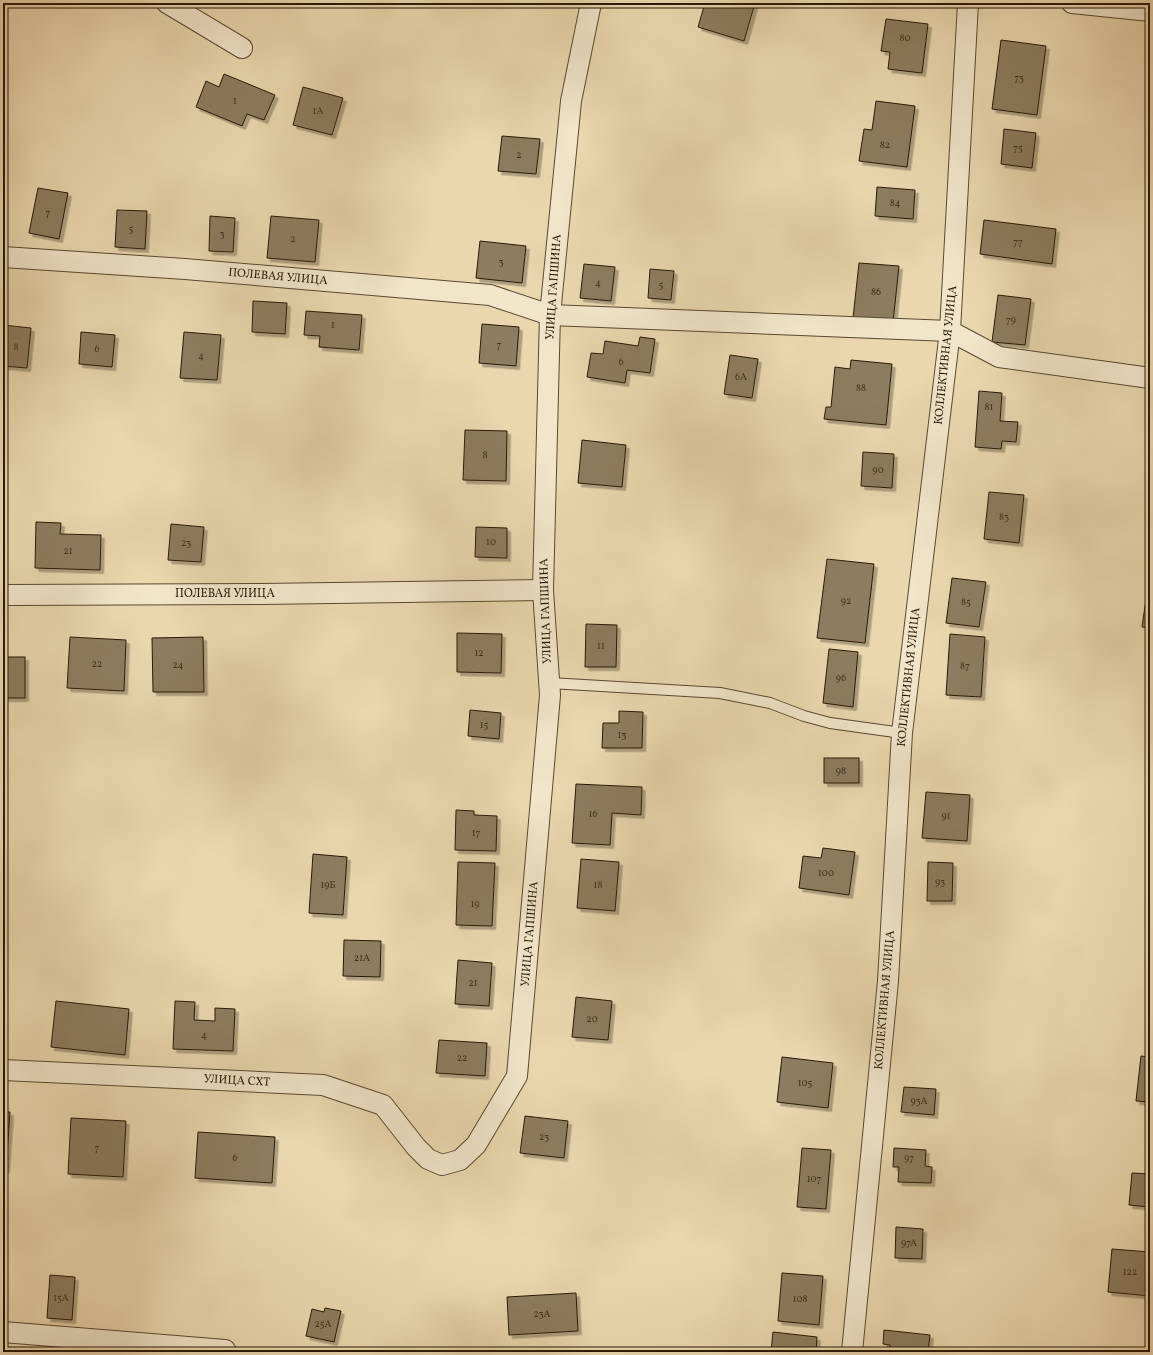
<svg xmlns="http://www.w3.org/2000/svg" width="1153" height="1355" font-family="Vollkorn,serif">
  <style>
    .building { fill: #8d7c5e; stroke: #291907; filter: url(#shadow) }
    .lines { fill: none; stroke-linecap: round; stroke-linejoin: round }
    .service-casing { stroke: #594831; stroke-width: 12 }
    .minor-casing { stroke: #594831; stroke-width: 22 }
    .service { stroke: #f1e5ca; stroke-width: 10 }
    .minor { stroke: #f1e5ca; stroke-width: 20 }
    .labels { text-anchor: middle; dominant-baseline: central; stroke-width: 3.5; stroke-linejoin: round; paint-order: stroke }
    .number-label { font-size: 10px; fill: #42321d }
    .street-label { font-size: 12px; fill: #291907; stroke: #f1e5ca }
  </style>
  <defs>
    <filter id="shadow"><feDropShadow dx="3.5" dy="3.5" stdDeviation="0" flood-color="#0004"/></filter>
  </defs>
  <rect width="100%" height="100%" fill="#ead7ae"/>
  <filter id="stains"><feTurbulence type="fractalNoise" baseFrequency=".005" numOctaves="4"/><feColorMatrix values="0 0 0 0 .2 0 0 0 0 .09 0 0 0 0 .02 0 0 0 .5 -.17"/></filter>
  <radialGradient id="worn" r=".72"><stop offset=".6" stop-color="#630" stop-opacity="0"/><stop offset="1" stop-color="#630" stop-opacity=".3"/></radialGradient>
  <g class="building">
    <path d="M 705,3 L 755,3 L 744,41 L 698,27 Z"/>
    <path d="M 886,19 L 928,24 L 922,73 L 888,69 L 890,52 L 881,51 Z"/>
    <path d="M 1001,40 L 1046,46 L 1037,115 L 992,109 Z"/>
    <path d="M 224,74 L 275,95 L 264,120 L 247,114 L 242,126 L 196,107 L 206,81 L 219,87 Z"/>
    <path d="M 303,87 L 343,98 L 332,135 L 293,125 Z"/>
    <path d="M 876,101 L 915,106 L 907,167 L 859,161 L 864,129 L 872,130 Z"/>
    <path d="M 1004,129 L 1036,133 L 1032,168 L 1001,164 Z"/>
    <path d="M 502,136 L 540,139 L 536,174 L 498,171 Z"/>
    <path d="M 877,187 L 915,190 L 913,219 L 875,216 Z"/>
    <path d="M 38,188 L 68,193 L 59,239 L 29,233 Z"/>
    <path d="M 117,210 L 147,211 L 145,249 L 115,247 Z"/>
    <path d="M 210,216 L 235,218 L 233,252 L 209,251 Z"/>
    <path d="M 271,216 L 319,220 L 315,262 L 267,258 Z"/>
    <path d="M 984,220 L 1056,229 L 1052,264 L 980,254 Z"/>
    <path d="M 480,241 L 526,246 L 522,283 L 476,278 Z"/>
    <path d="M 859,263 L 899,266 L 893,322 L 853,318 Z"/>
    <path d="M 584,264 L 615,267 L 611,301 L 580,298 Z"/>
    <path d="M 650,269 L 674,271 L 671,300 L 648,298 Z"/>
    <path d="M 998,295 L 1031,299 L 1025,345 L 992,342 Z"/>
    <path d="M 253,301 L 287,303 L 285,334 L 252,332 Z"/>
    <path d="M 306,311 L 362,315 L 359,350 L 319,347 L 320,336 L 304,335 Z"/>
    <path d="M 482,324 L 519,327 L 516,366 L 479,363 Z"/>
    <path d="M 3,325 L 31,328 L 27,368 L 3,366 Z"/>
    <path d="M 81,332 L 115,335 L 112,367 L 79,364 Z"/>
    <path d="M 184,332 L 221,335 L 217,380 L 180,378 Z"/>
    <path d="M 640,337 L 655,339 L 650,373 L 627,370 L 625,383 L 587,377 L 591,353 L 603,354 L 605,341 L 638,346 Z"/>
    <path d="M 730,355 L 758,359 L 752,398 L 724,394 Z"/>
    <path d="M 851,360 L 892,364 L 886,425 L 824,419 L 826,407 L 831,407 L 835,367 L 850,369 Z"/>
    <path d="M 979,391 L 1002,393 L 1000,421 L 1018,422 L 1016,442 L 1002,441 L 1001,449 L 975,447 Z"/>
    <path d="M 465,430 L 507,431 L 506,481 L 463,480 Z"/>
    <path d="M 582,440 L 626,445 L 622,487 L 578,483 Z"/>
    <path d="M 863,452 L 894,454 L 892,488 L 861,486 Z"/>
    <path d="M 989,492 L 1024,495 L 1019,543 L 984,539 Z"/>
    <path d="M 36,522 L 61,523 L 60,534 L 101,535 L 100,570 L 35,568 Z"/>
    <path d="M 171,524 L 204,527 L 201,562 L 168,560 Z"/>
    <path d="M 476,527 L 507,528 L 507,558 L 475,557 Z"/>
    <path d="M 827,559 L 874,564 L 865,643 L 817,638 Z"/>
    <path d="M 952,578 L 986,582 L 979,627 L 946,623 Z"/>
    <path d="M 1149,578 L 1150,578 L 1150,628 L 1142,627 Z"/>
    <path d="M 586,624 L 617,625 L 616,667 L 585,667 Z"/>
    <path d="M 457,633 L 502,634 L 501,673 L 457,672 Z"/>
    <path d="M 950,634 L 985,637 L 981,697 L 946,695 Z"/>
    <path d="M 70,637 L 126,640 L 124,691 L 67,688 Z"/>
    <path d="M 203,637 L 204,692 L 153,692 L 152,638 Z"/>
    <path d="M 829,649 L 858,652 L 853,707 L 823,703 Z"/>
    <rect x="3" y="657" width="22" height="41"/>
    <path d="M 470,710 L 501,713 L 499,739 L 468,736 Z"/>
    <path d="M 619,711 L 643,712 L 642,748 L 602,748 L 603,723 L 619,723 Z"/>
    <rect x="824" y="758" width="35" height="25"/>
    <path d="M 576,784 L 642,787 L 641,815 L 612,813 L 610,845 L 572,843 Z"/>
    <path d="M 926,792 L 970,795 L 967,841 L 922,838 Z"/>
    <path d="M 456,810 L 474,811 L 474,815 L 497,816 L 496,851 L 455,850 Z"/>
    <path d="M 823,848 L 855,852 L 849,895 L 799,888 L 803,856 L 821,858 Z"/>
    <path d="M 313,854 L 347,857 L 343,915 L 309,913 Z"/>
    <path d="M 581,859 L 619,862 L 615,911 L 577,908 Z"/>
    <path d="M 458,862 L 495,863 L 492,926 L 456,925 Z"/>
    <path d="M 928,862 L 953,863 L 952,901 L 927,901 Z"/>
    <path d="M 1150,874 L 1150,907 L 1147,907 Z"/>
    <path d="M 344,940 L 381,941 L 380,977 L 343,976 Z"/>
    <path d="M 458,960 L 492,963 L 489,1006 L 455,1004 Z"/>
    <path d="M 576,997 L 612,1001 L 608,1040 L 572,1037 Z"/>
    <path d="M 56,1001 L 129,1009 L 125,1055 L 51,1047 Z"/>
    <path d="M 175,1001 L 195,1002 L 194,1020 L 215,1021 L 215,1008 L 235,1009 L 233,1051 L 173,1049 Z"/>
    <path d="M 439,1040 L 487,1043 L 485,1076 L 436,1073 Z"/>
    <path d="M 1141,1056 L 1150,1057 L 1150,1102 L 1136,1101 Z"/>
    <path d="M 782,1057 L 833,1063 L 828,1108 L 777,1102 Z"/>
    <path d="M 904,1087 L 936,1089 L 934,1115 L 901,1112 Z"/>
    <path d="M 3,1112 L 10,1112 L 6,1169 L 3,1169 Z"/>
    <path d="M 525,1116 L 568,1121 L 564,1158 L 520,1153 Z"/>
    <path d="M 71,1118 L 126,1121 L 123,1177 L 68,1174 Z"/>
    <path d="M 198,1132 L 275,1137 L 272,1183 L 195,1178 Z"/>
    <path d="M 802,1148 L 831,1150 L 826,1209 L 797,1207 Z"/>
    <path d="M 894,1148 L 926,1150 L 925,1166 L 932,1167 L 931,1183 L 898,1182 L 899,1167 L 893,1167 Z"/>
    <path d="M 1132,1173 L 1150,1174 L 1150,1207 L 1129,1205 Z"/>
    <path d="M 896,1227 L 923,1229 L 922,1259 L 895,1258 Z"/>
    <path d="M 1112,1249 L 1150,1252 L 1150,1296 L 1108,1292 Z"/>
    <path d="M 782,1273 L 823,1276 L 819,1325 L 778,1321 Z"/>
    <path d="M 50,1275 L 75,1277 L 72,1320 L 47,1318 Z"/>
    <path d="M 576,1293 L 578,1331 L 509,1335 L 507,1297 Z"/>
    <path d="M 325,1308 L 341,1311 L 334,1342 L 306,1336 L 312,1309 L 324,1312 Z"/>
    <path d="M 884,1330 L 930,1335 L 928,1352 L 889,1352 L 890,1345 L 883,1344 Z"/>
    <path d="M 773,1332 L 817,1337 L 816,1352 L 771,1352 Z"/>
  </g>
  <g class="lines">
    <g class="service-casing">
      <path id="service" d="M 550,683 L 720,693 L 770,703 L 804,716 L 830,723 L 902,733"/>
    </g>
    <g class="minor-casing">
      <g id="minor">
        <path d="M 167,3 L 242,48"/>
        <path d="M 1072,3 L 1150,11"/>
        <path d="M 3,257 L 185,269 L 490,295 L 550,315 L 950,331 L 999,357 L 1150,378"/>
        <path d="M 3,595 L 261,594 L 543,590"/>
        <path d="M 3,1070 L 323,1085 L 383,1105 L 416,1147 L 428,1159 L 442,1165 L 460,1160 L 476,1145 L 517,1076 L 550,695 L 543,590 L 550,315 L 571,101 L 591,3"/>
        <path d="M 3,1332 L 225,1350 L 226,1352"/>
        <path d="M 852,1352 L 888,981 L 902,733 L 950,331 L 968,3"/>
      </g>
    </g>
    <use href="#service" class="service"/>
    <use href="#minor" class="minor"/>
  </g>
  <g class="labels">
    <g class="number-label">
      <text x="905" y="38">80</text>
      <text x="1019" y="78">73</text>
      <text x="235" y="101">1</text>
      <text x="318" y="111">1А</text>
      <text x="885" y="145">82</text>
      <text x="1018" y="148">75</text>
      <text x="519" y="155">2</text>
      <text x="895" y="203">84</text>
      <text x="48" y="213">7</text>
      <text x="131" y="229">5</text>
      <text x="222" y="234">3</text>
      <text x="293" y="239">2</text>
      <text x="1018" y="242">77</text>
      <text x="501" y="262">3</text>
      <text x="598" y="283">4</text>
      <text x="661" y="285">5</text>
      <text x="876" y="292">86</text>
      <text x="1011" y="320">79</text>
      <text x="333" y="325">1</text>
      <text x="499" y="345">7</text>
      <text x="16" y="347">8</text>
      <text x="97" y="349">6</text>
      <text x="201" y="356">4</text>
      <text x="621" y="362">6</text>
      <text x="741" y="377">6А</text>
      <text x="861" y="388">88</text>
      <text x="989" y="407">81</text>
      <text x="485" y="455">8</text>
      <text x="878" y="470">90</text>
      <text x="1004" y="517">83</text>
      <text x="491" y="542">10</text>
      <text x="186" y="543">23</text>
      <text x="68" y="551">21</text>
      <text x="846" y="601">92</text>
      <text x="966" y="602">85</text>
      <text x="601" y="646">11</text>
      <text x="479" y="653">12</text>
      <text x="97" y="664">22</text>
      <text x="178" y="665">24</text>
      <text x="965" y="666">87</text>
      <text x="841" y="678">96</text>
      <text x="484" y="725">15</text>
      <text x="622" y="735">13</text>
      <text x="841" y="771">98</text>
      <text x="593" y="814">16</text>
      <text x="946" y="816">91</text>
      <text x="476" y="833">17</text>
      <text x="826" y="873">100</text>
      <text x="940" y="882">93</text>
      <text x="328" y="885">19Б</text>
      <text x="598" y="885">18</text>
      <text x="475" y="904">19</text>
      <text x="362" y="958">21А</text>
      <text x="473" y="983">21</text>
      <text x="592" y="1019">20</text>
      <text x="204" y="1035">4</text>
      <text x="462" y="1058">22</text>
      <text x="805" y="1083">105</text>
      <text x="919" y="1101">93А</text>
      <text x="544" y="1137">23</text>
      <text x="97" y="1148">7</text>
      <text x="235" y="1158">6</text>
      <text x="909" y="1158">97</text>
      <text x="814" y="1179">107</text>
      <text x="909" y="1243">97А</text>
      <text x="1130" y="1272">122</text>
      <text x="61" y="1298">15А</text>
      <text x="800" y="1299">108</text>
      <text x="542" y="1314">23А</text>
      <text x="323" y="1324">25А</text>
    </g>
    <g class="street-label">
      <text transform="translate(278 277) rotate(5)">ПОЛЕВАЯ УЛИЦА</text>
      <text transform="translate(554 287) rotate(-86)">УЛИЦА ГАПШИНА</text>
      <text transform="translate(946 355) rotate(-84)">КОЛЛЕКТИВНАЯ УЛИЦА</text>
      <text x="225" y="594">ПОЛЕВАЯ УЛИЦА</text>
      <text transform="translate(546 611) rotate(-92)">УЛИЦА ГАПШИНА</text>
      <text transform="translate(909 677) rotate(-84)">КОЛЛЕКТИВНАЯ УЛИЦА</text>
      <text transform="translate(530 934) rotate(-85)">УЛИЦА ГАПШИНА</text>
      <text transform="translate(885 1000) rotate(-85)">КОЛЛЕКТИВНАЯ УЛИЦА</text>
      <text transform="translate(237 1081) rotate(3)">УЛИЦА СХТ</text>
    </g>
  </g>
  <rect width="1153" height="1355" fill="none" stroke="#ead7ae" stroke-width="16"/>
  <rect x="4" y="4" width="1145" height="1347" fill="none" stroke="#291907" stroke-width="2"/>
  <rect x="8" y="8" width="1137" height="1339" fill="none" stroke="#291907"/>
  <rect width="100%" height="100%" filter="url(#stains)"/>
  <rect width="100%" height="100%" fill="url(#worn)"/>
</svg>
